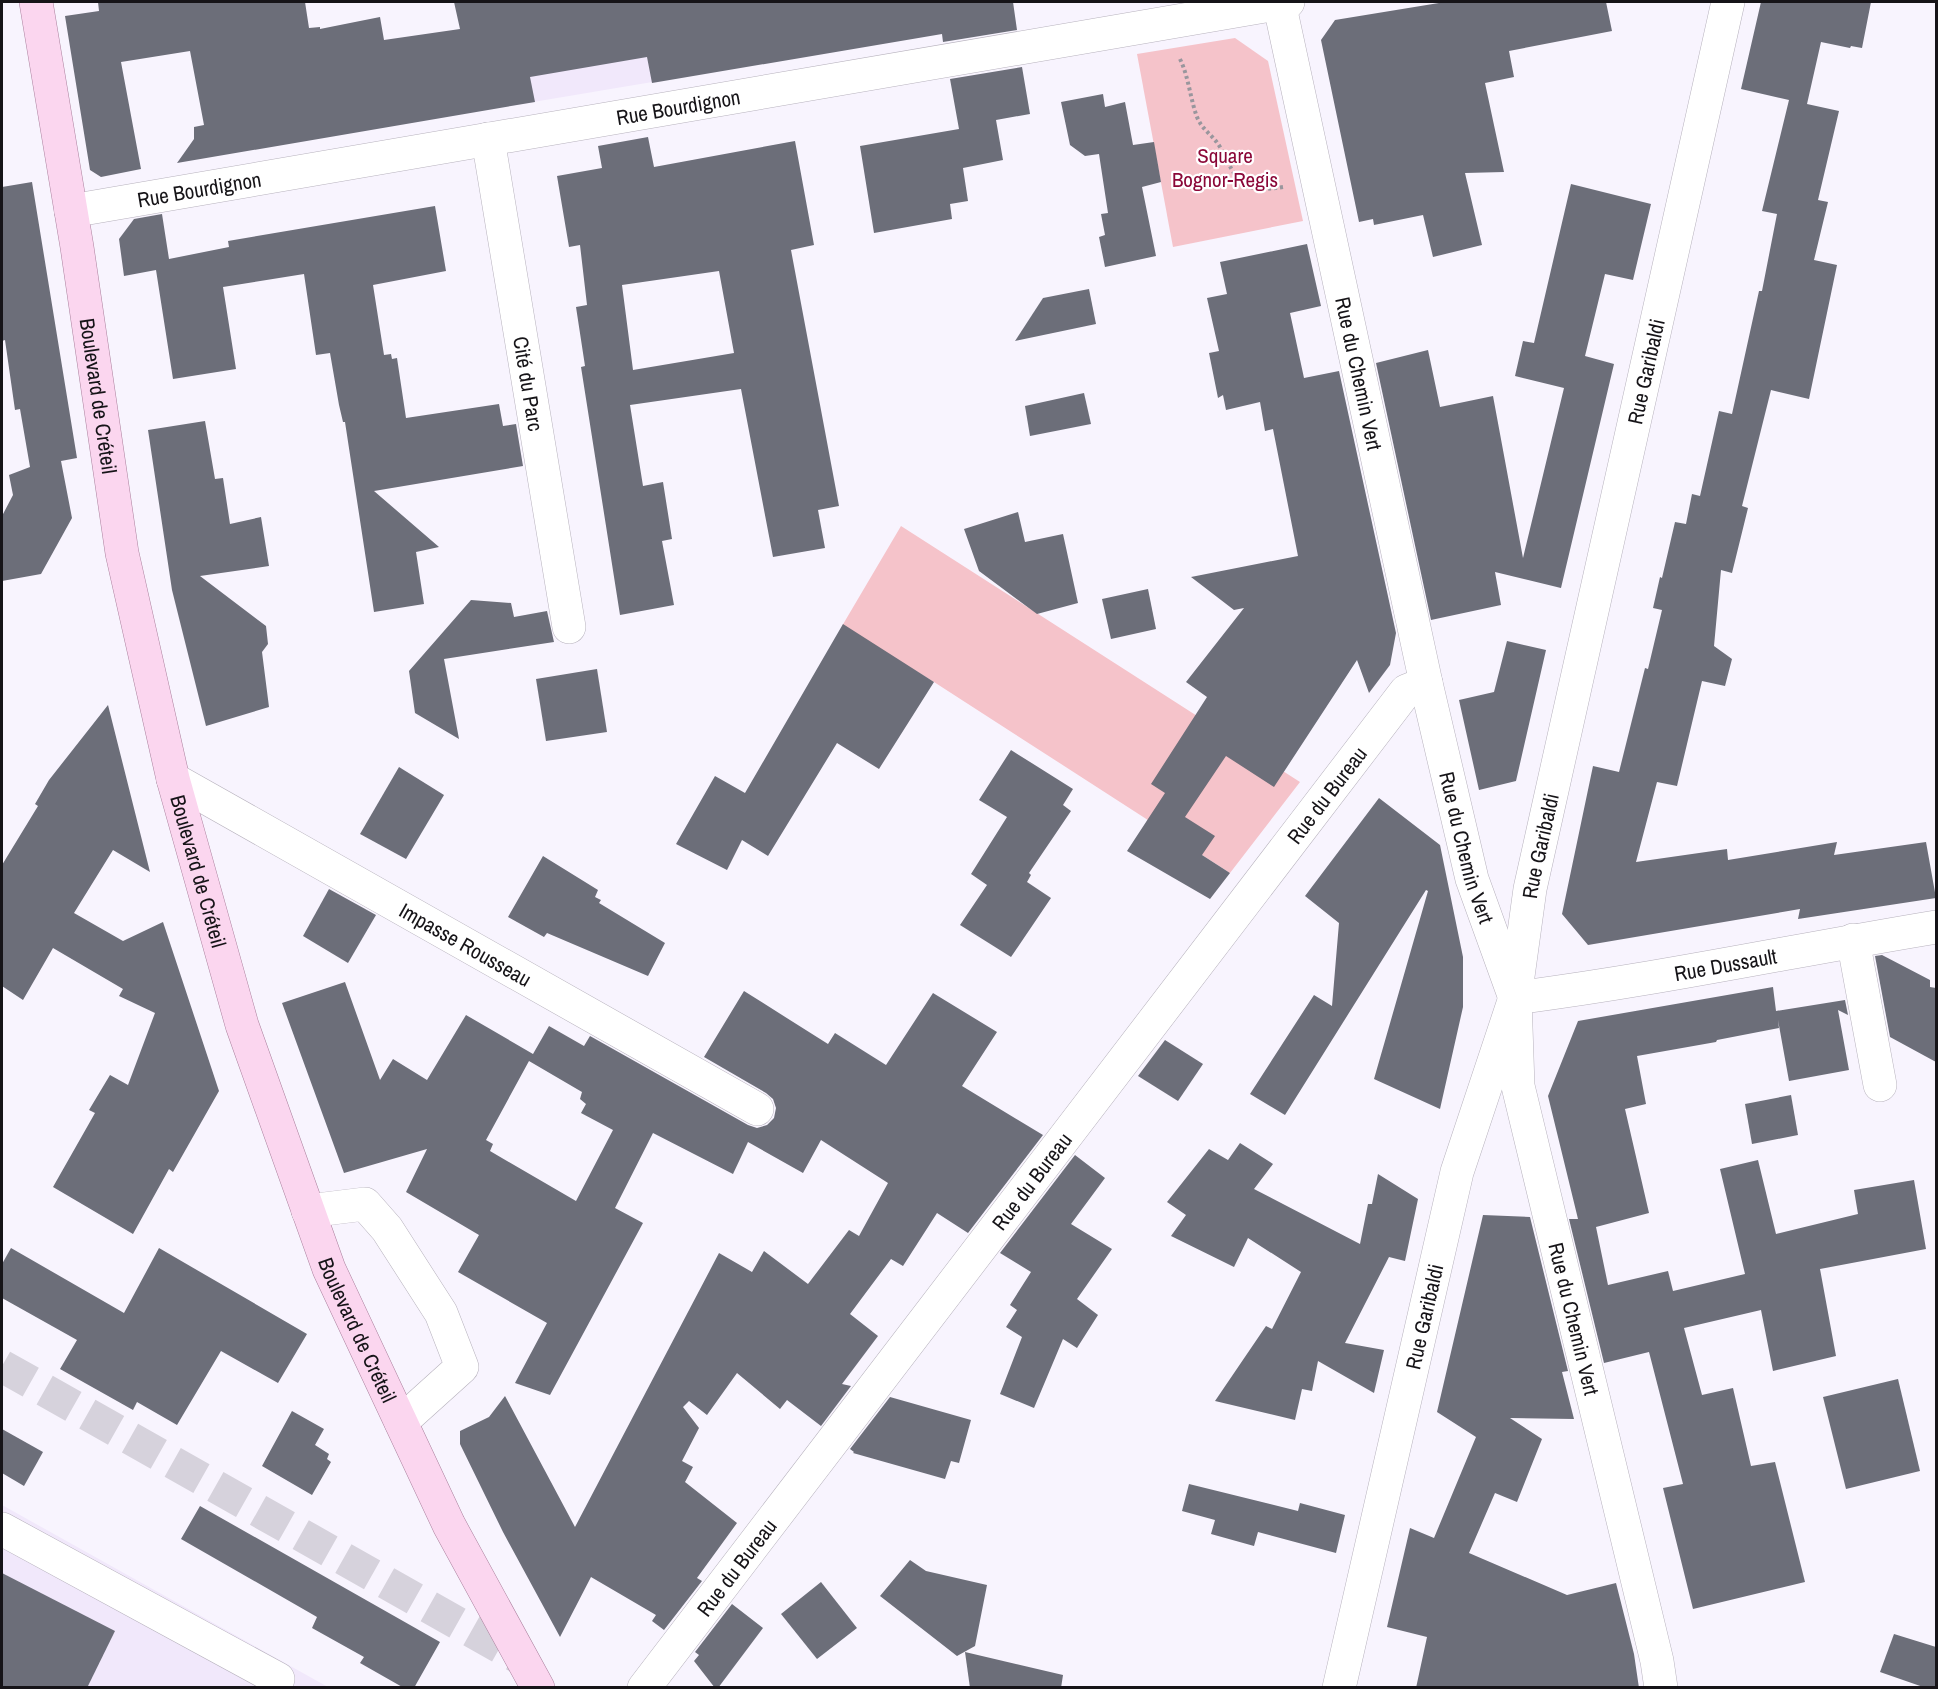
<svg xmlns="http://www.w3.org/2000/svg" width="1938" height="1689" font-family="'Archivo Narrow',sans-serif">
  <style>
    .built { fill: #f1e8fb }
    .green { fill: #f5c3ca }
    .building { fill: #6c6e79; fill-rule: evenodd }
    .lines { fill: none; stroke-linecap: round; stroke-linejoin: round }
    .minor-tunnel { stroke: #d6d2dc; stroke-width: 33; stroke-dasharray: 33 16; stroke-linecap: butt }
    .minor-casing { stroke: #b7b2bd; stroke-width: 34 }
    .major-casing { stroke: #aa809d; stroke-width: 34 }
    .path { stroke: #99969d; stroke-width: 4; stroke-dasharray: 3 3; stroke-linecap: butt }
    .minor { stroke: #fff; stroke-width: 33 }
    .major { stroke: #fbd6ef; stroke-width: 33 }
    .labels { text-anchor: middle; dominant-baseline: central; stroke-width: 4.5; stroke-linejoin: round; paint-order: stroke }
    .street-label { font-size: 21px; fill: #161418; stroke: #fff }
    .park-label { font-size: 21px; fill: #8a0738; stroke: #fff }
  </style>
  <rect width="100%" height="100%" fill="#f8f4fe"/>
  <g class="built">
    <path d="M 482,2 L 736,2 L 740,20 L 682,77 L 503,107 Z"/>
    <path d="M 2,1505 L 328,1687 L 2,1687 Z"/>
  </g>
  <g class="green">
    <path d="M 1235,38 L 1268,61 L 1303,221 L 1173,247 L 1137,54 Z"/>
    <path d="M 901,526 L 1300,782 L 1230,873 L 934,682 L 842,626 Z"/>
  </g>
  <g class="building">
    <path d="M 98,2 L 305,2 L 309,28 L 320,27 L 320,29 L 380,17 L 384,40 L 460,29 L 454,2 L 1013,2 L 1017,30 L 943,42 L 942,34 L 652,83 L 647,57 L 530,77 L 535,102 L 177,163 L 194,139 L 194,127 L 204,125 L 190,51 L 121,62 L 141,169 L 101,177 L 90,170 L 65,16 L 99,11 Z"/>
    <path d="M 1445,2 L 1606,2 L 1612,31 L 1509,51 L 1514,77 L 1485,83 L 1504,172 L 1465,173 L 1482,245 L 1433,257 L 1423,215 L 1374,225 L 1373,219 L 1359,222 L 1321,40 L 1335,20 Z"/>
    <path d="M 1761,2 L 1871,2 L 1862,48 L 1851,46 L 1850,48 L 1821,42 L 1807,104 L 1839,111 L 1818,200 L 1828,202 L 1814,260 L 1837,265 L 1809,399 L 1771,390 L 1742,506 L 1748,508 L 1732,573 L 1721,570 L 1714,646 L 1732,659 L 1725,686 L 1702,681 L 1677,786 L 1657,782 L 1636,862 L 1727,849 L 1728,860 L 1837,842 L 1834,855 L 1926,842 L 1936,898 L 1798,919 L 1800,909 L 1588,945 L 1562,914 L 1593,766 L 1619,772 L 1645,668 L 1648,669 L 1662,610 L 1653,608 L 1660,577 L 1662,578 L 1675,522 L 1686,524 L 1692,494 L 1700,496 L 1719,411 L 1732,414 L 1759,291 L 1762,291 L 1777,214 L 1762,211 L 1789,100 L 1741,89 Z"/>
    <path d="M 1022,67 L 1030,114 L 996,120 L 1003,160 L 963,168 L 968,201 L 950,204 L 952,219 L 874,233 L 860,146 L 959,129 L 950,79 Z"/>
    <path d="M 1103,94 L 1105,107 L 1125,102 L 1133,145 L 1154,142 L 1161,182 L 1142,187 L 1156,256 L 1105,267 L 1099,237 L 1105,235 L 1101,214 L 1108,213 L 1099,154 L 1085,156 L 1070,145 L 1061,102 Z"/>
    <path d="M 648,137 L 654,167 L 795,141 L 814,245 L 791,250 L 839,506 L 818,510 L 825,548 L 773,557 L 741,389 L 630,405 L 643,486 L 663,482 L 672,539 L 662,541 L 674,605 L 620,615 L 581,367 L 585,366 L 576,307 L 587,305 L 580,245 L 569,247 L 557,176 L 602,168 L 598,146 ZM 719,271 L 734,353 L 633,370 L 622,285 Z"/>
    <path d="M 32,182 L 77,458 L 61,461 L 72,518 L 41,574 L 2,581 L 2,516 L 13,495 L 9,475 L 30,467 L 20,409 L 15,410 L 5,340 L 2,341 L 2,187 Z"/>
    <path d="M 1571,184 L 1651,204 L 1633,280 L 1605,274 L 1585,356 L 1614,364 L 1561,588 L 1495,572 L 1501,605 L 1431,620 L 1376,363 L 1428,350 L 1440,407 L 1493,396 L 1523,558 L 1564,388 L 1515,376 L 1523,341 L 1534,343 Z"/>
    <path d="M 435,206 L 446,271 L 373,285 L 384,355 L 391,354 L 392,359 L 397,358 L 406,418 L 499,404 L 503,426 L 516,424 L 523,466 L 374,491 L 439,547 L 416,552 L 424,604 L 374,612 L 345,422 L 343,422 L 339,405 L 330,353 L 316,355 L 304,274 L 223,287 L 236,369 L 173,379 L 156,270 L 124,276 L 119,239 L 134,219 L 162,214 L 169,259 L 229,247 L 228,241 Z"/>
    <path d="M 1307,244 L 1321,306 L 1290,313 L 1304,378 L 1339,371 L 1396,633 L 1390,665 L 1369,693 L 1357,660 L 1274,787 L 1226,756 L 1185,817 L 1215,836 L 1202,855 L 1230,873 L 1210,899 L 1127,851 L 1165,793 L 1151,784 L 1207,697 L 1186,682 L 1244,608 L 1234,610 L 1191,577 L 1298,556 L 1273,429 L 1265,431 L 1260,402 L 1226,410 L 1223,395 L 1218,398 L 1209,353 L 1219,351 L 1207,298 L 1227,294 L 1220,262 Z"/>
    <path d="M 1089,289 L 1096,324 L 1015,341 L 1043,298 Z"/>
    <path d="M 1084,393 L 1091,424 L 1030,436 L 1025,406 Z"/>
    <path d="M 205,421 L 215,479 L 223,478 L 230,524 L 261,517 L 269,566 L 200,576 L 266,626 L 268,644 L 262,652 L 269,707 L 206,726 L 172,590 L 148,430 Z"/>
    <path d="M 1018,512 L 1025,542 L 1063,534 L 1078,603 L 1037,614 L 979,571 L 964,529 Z"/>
    <path d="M 1148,589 L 1156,629 L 1111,639 L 1102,599 Z"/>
    <path d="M 471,600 L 511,603 L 514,617 L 547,611 L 554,642 L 444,659 L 459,739 L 415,713 L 409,671 Z"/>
    <path d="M 843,624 L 934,682 L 879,769 L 837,743 L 768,856 L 742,840 L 727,870 L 676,844 L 715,776 L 745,793 Z"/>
    <path d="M 1507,641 L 1546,650 L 1516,781 L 1479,790 L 1459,700 L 1494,692 Z"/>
    <path d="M 597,669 L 607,732 L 546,741 L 536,679 Z"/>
    <path d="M 108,705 L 150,872 L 113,850 L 74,913 L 123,941 L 163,922 L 219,1091 L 173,1172 L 169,1169 L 133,1234 L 53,1187 L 95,1113 L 89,1110 L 110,1075 L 128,1085 L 155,1013 L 119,996 L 123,989 L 53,948 L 23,1000 L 2,986 L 2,865 L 38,806 L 35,804 L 49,780 Z"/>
    <path d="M 1011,750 L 1073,789 L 1063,805 L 1071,811 L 1029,873 L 1031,875 L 1027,882 L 1051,898 L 1011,957 L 960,925 L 987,885 L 971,874 L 1007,817 L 979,800 Z"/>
    <path d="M 399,767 L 444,795 L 406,859 L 360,834 Z"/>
    <path d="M 1379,798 L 1440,845 L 1463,957 L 1463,1007 L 1440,1109 L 1374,1079 L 1428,891 L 1426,890 L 1285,1115 L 1250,1094 L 1314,995 L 1332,1006 L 1339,923 L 1305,896 Z"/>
    <path d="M 543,856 L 598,890 L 595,897 L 601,900 L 599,903 L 665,943 L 648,976 L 547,933 L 544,937 L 508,917 Z"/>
    <path d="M 329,889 L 376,915 L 348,963 L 303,936 Z"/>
    <path d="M 1882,955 L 1930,980 L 1930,987 L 1936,988 L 1936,1062 L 1890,1037 L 1875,956 Z"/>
    <path d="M 345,982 L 380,1080 L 393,1059 L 427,1080 L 466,1015 L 533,1054 L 549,1026 L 584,1046 L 590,1036 L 748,1125 L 757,1128 L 767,1125 L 774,1118 L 776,1108 L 773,1099 L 766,1093 L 704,1057 L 744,991 L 828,1044 L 835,1033 L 886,1065 L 933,993 L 997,1032 L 962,1086 L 1043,1135 L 968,1233 L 937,1213 L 903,1266 L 891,1259 L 850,1314 L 878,1336 L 842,1384 L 851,1386 L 821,1426 L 787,1400 L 780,1409 L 737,1373 L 707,1415 L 689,1401 L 683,1407 L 699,1428 L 682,1461 L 693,1467 L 685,1482 L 737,1523 L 697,1578 L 702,1581 L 664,1630 L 652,1621 L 656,1615 L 591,1577 L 560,1637 L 503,1532 L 460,1444 L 460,1431 L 489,1417 L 505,1396 L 575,1527 L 719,1253 L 752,1272 L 764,1251 L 808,1284 L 849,1230 L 859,1236 L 888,1183 L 821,1140 L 803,1173 L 748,1142 L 733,1174 L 653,1133 L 615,1208 L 643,1223 L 550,1395 L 515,1383 L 547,1323 L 458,1272 L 479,1235 L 406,1192 L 427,1149 L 344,1173 L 282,1003 ZM 529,1061 L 582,1092 L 580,1099 L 586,1104 L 581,1113 L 613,1130 L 576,1201 L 490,1151 L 493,1144 L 486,1140 Z"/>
    <path d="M 1773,987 L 1776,1011 L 1845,1000 L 1848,1015 L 1838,1010 L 1849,1070 L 1789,1081 L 1778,1020 L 1779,1028 L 1717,1040 L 1716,1042 L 1637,1056 L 1646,1104 L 1625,1109 L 1649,1213 L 1596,1227 L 1608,1285 L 1668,1271 L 1673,1291 L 1745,1274 L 1720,1169 L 1758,1160 L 1776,1234 L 1858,1214 L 1854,1190 L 1914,1180 L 1926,1249 L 1820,1269 L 1836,1356 L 1773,1371 L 1761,1310 L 1684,1328 L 1702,1395 L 1733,1388 L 1751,1466 L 1775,1462 L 1805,1582 L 1693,1609 L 1663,1488 L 1683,1484 L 1649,1352 L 1604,1363 L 1569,1219 L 1578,1219 L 1548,1096 L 1578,1021 Z"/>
    <path d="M 1165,1040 L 1203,1064 L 1178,1101 L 1138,1076 Z"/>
    <path d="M 1791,1095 L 1798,1135 L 1752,1144 L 1745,1104 Z"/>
    <path d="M 1240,1143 L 1273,1164 L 1254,1189 L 1360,1244 L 1368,1204 L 1372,1204 L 1378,1174 L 1418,1199 L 1405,1261 L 1389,1257 L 1345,1343 L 1384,1350 L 1374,1393 L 1318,1361 L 1312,1391 L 1302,1389 L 1295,1420 L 1215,1401 L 1266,1326 L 1272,1329 L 1301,1272 L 1248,1238 L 1234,1267 L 1171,1236 L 1186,1215 L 1167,1202 L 1209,1149 L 1228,1160 Z"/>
    <path d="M 1075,1155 L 1105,1178 L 1071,1224 L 1112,1249 L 1077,1299 L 1098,1315 L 1077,1348 L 1063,1339 L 1034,1408 L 1000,1394 L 1022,1337 L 1006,1327 L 1017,1310 L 1010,1305 L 1031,1272 L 1000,1253 Z"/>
    <path d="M 1483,1215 L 1530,1217 L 1568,1371 L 1562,1372 L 1574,1419 L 1510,1418 L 1542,1439 L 1517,1502 L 1495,1493 L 1469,1553 L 1567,1595 L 1616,1583 L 1634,1654 L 1639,1688 L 1416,1688 L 1427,1637 L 1387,1627 L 1410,1528 L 1434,1538 L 1476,1437 L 1437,1412 Z"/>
    <path d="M 11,1248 L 124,1313 L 159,1248 L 307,1334 L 278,1383 L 221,1351 L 177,1425 L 137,1402 L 133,1410 L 60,1369 L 77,1340 L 2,1298 L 2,1264 Z"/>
    <path d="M 1898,1379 L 1920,1471 L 1846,1489 L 1823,1397 Z"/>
    <path d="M 890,1397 L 971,1420 L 959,1463 L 951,1461 L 945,1479 L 853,1453 L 854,1452 L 850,1449 Z"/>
    <path d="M 292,1411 L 324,1429 L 315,1445 L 329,1454 L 327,1459 L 331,1462 L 312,1495 L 262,1466 Z"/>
    <path d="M 2,1429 L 43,1452 L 24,1486 L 2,1473 Z"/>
    <path d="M 1189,1484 L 1298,1511 L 1300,1503 L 1345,1515 L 1336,1553 L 1258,1532 L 1254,1546 L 1211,1534 L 1215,1520 L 1182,1511 Z"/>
    <path d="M 200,1506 L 440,1642 L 414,1688 L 404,1688 L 360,1663 L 364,1657 L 312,1628 L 317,1617 L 181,1539 Z"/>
    <path d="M 910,1560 L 926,1571 L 987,1585 L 975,1646 L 957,1656 L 880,1596 Z"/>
    <path d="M 2,1573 L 115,1631 L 87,1688 L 2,1688 Z"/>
    <path d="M 821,1582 L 857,1628 L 817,1659 L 781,1614 Z"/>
    <path d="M 732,1604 L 763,1628 L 718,1688 L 715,1688 L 694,1661 L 699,1655 L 695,1652 Z"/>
    <path d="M 1894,1634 L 1936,1647 L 1936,1688 L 1926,1688 L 1880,1672 Z"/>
    <path d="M 965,1652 L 1063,1675 L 1061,1688 L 970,1688 Z"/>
  </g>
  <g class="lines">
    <path class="minor-tunnel" d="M 2,1366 L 523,1660"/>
    <g class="minor-casing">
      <g id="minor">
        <path id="s1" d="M 1279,2 L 1426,683 L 1472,879 L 1515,998 L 1518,1086 L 1657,1661 L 1661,1688"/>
        <path id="s2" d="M 488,139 L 569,627"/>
        <path id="s3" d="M 71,211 L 1288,2"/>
        <path id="s4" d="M 173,779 L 757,1109"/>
        <path d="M 1853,940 L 1880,1085"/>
        <path id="s5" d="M 1515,998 C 1656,980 1796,950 1936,927"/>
        <path d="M 308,1211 L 365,1204 L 387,1229 L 441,1313 L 462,1367 L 401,1422"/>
        <path d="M 2,1529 L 278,1679"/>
        <path id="s6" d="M 644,1688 L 1406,691 L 1426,683"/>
        <path id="s7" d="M 1339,1688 L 1457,1172 L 1515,998 L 1530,889 L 1728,2"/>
      </g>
    </g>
    <g class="major-casing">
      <g id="major">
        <path id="s8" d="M 36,2 L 77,247 L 122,553 L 173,779 L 242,1025 L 329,1269 L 449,1525 L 538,1688"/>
      </g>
    </g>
    <path class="path" d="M 1180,59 C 1189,78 1190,98 1197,117 C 1202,130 1214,136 1220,147 C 1238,181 1239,194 1283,187"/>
    <use href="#minor" class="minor"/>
    <use href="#major" class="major"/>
  </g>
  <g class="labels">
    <g class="street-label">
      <text stroke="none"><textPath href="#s3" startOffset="616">Rue Bourdignon</textPath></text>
      <text stroke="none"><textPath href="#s3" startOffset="130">Rue Bourdignon</textPath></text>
      <text stroke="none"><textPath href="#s7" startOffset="1353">Rue Garibaldi</textPath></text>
      <text stroke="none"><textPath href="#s1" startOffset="380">Rue du Chemin Vert</textPath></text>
      <text stroke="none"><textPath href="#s2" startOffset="248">Cité du Parc</textPath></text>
      <text stroke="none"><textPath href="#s8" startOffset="399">Boulevard de Créteil</textPath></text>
      <text stroke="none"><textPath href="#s6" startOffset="1124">Rue du Bureau</textPath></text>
      <text stroke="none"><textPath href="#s1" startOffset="866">Rue du Chemin Vert</textPath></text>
      <text stroke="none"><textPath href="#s7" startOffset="867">Rue Garibaldi</textPath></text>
      <text stroke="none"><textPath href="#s8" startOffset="885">Boulevard de Créteil</textPath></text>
      <text stroke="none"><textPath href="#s4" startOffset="336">Impasse Rousseau</textPath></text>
      <text stroke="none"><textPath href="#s5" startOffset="213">Rue Dussault</textPath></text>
      <text stroke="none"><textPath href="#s6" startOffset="638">Rue du Bureau</textPath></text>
      <text stroke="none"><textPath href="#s7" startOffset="381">Rue Garibaldi</textPath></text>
      <text stroke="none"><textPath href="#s1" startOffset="1352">Rue du Chemin Vert</textPath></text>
      <text stroke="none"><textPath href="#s8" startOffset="1371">Boulevard de Créteil</textPath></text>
      <text stroke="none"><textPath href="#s6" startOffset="152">Rue du Bureau</textPath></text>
    </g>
    <g class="park-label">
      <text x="1225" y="155">Square<tspan x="1225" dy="24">Bognor-Regis</tspan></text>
    </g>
  </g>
  <rect width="1938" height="1689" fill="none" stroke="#161418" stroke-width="6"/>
</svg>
